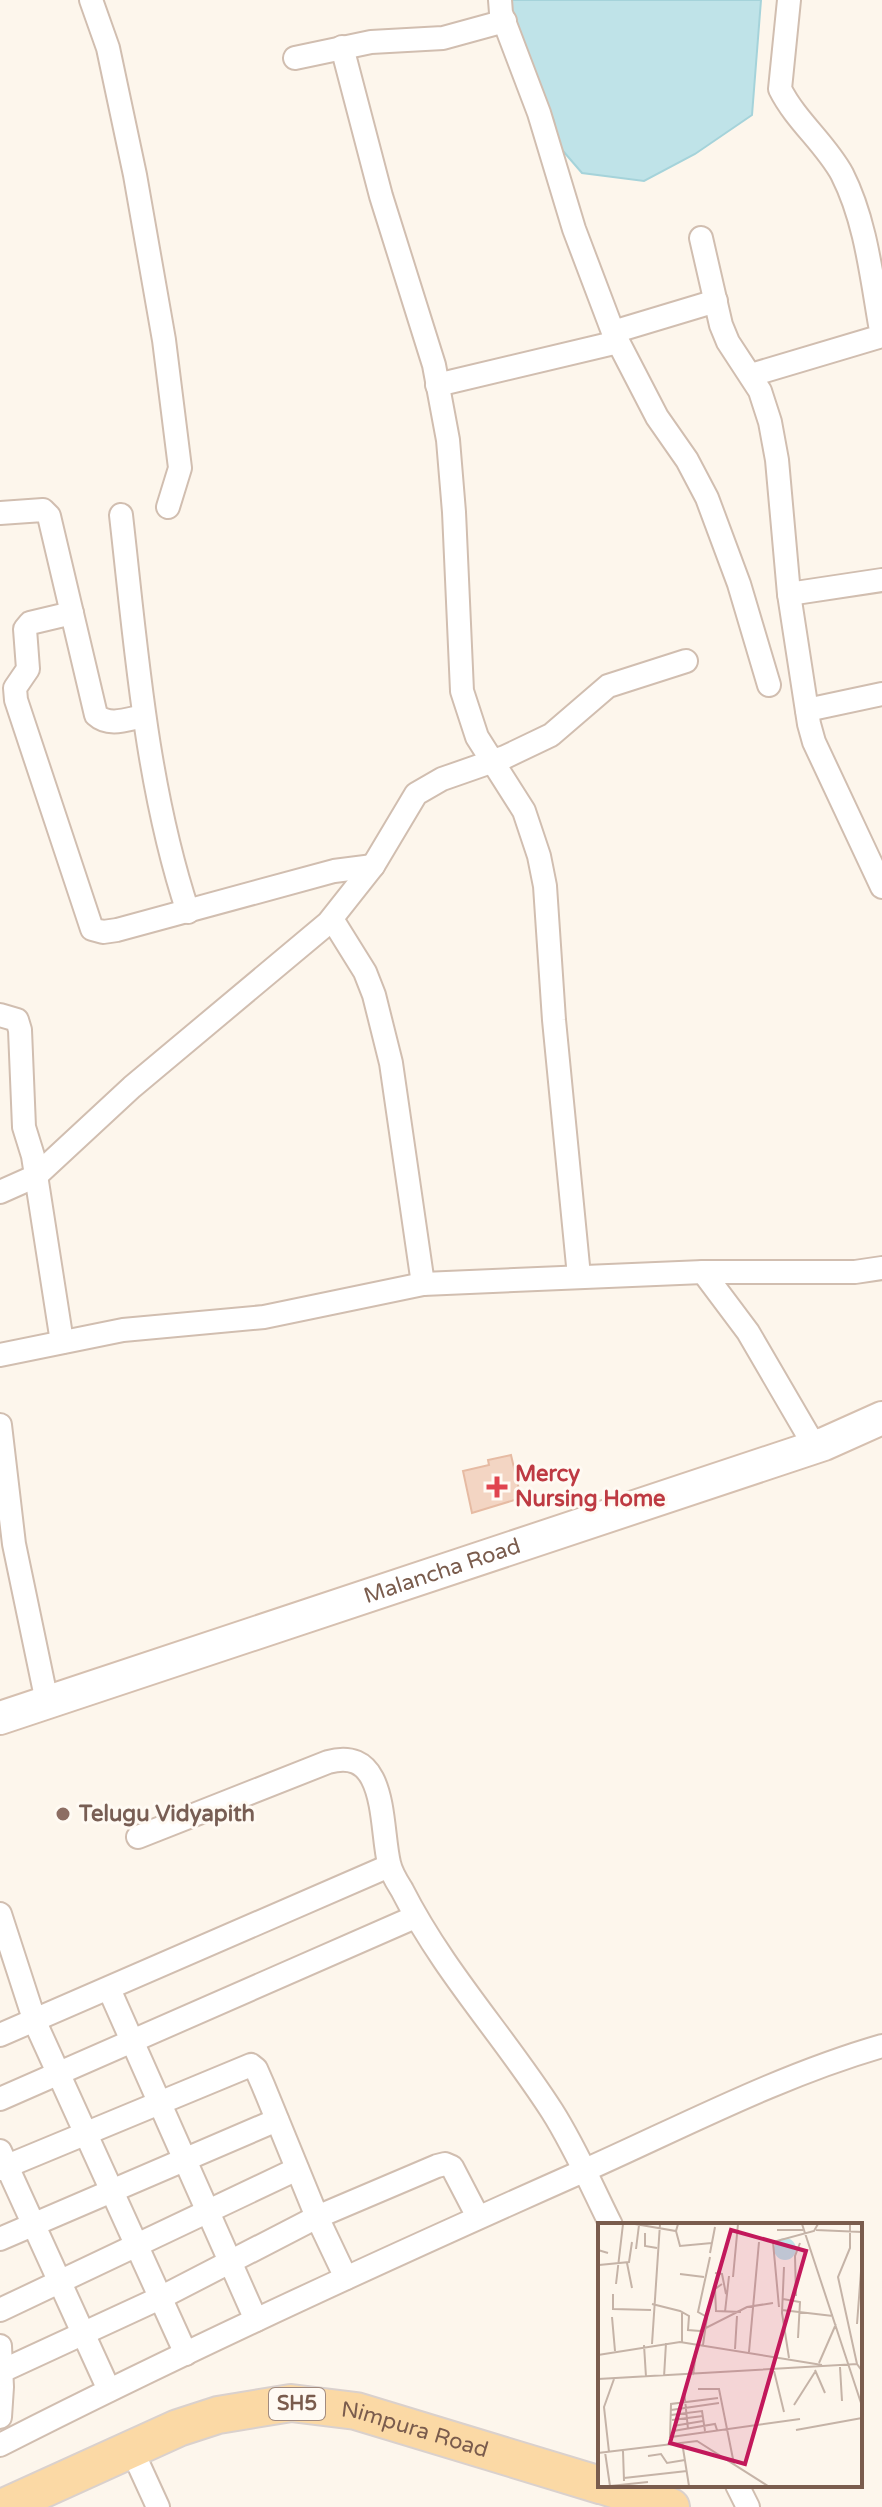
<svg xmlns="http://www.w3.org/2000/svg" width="882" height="2507" font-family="'Varela Round',sans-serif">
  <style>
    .water { fill: #bfe3e8; stroke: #a5d3da; stroke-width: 2 }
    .building { fill: #f3d5c3; stroke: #e6bba3; stroke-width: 2 }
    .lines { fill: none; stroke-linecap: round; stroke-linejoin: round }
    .street-casing { stroke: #d1beb0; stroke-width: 26 }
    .secondary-casing { stroke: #d6c0b0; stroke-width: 36 }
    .primary-casing { stroke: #dad1cd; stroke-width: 40 }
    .street { stroke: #fff; stroke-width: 22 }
    .secondary { stroke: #fff; stroke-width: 32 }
    .primary { stroke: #fbd9a5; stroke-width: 36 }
    .health-dot { fill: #e0444e; stroke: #fffaf3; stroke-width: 3 }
    .education-dot { fill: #8d6e63; stroke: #fffaf3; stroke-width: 3 }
    .labels { text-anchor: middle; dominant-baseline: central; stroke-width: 6; stroke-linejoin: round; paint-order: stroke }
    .shield { fill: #fffaf3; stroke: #a28b7f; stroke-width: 2 }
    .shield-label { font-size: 20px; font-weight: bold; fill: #7a5c4d }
    .health-label { font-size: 22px; font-weight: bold; fill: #be3a42; stroke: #fffaf3; text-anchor: start }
    .street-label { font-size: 22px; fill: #7a5c4d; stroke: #fffaf3 }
    .education-label { font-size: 22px; font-weight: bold; fill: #785e54; stroke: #fffaf3; text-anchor: start }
    .inset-road { fill: none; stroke: #c5b3a7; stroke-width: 2 }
    .view { fill: #c2185b; fill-opacity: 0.15; stroke: #c2185b; stroke-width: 4 }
    .inset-edge { fill: none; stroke: #7a5c4d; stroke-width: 4 }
  </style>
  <rect width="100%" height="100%" fill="#fdf6ec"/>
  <path class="water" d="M 510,0 L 761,0 L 752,115 L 695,154 L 644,181 L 582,173 L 557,144 L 554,121 L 515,29 Z"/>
  <path class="building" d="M 511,1455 L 521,1498 L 472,1513 L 463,1471 L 489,1465 L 488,1460 Z"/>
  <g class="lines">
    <g class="street-casing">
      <g id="street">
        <path d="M 91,0 L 108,48 L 135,175 L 164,340 L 180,468 L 168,507"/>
        <path d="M 500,0 L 501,13 L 539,113 L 574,229 L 613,332 L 657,417 L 687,460 L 707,498 L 739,584 L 769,685"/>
        <path d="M 342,47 L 381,196 L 434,365 L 448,440 L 454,512 L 462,691 L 477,737 L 524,811 L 539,856 L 545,886 L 554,1020 L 579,1276"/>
        <path d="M 295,58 L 371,42 L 443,38 L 505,21"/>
        <path d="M 701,238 L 721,325 L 728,342 L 760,391 L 770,422 L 777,460 L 789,594 L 809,724 L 814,742 L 882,887"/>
        <path d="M 613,332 L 716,301"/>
        <path d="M 751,375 L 882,336 C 872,282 867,223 842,174 C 825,143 796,121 780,89 L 789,0"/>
        <path d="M 437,385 L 618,342"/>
        <path d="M 0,513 L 43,510 L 49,516 L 96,715 C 109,727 128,719 144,716"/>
        <path d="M 121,515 C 136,647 146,785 188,912"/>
        <path d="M 789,594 L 882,580"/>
        <path d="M 72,613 L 30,623 L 25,629 L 28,669 L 15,688 L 16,700 L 92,929 L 103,932 L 117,930 L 334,871 L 373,866"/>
        <path d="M 807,710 L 882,694"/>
        <path d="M 332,919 L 365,972 L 374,995 L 391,1063 L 423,1284"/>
        <path d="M 0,1015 L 17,1020 L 20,1030 L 24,1127 L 33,1156 L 62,1342"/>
        <path d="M 0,1192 L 36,1176 L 132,1087 L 328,923 L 373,866 L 416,794 L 442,779 L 505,757 L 551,735 L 608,686 L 686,661"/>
        <path d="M 703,1272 L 748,1332 L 815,1447"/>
        <path d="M 0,1355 L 123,1330 L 264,1317 L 423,1284 L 703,1272 L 855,1272 L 882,1268"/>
        <path d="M 0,1425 L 14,1544 L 47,1702"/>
        <path d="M 138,1837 L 328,1762 C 388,1745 380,1826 389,1863 C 391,1873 397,1882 402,1890 C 443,1971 504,2036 552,2111 C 575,2147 592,2187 611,2225"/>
        <path d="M 0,1914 L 35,2022 L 186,2354"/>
        <path d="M 109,1989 L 256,2320"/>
        <path d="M 0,2035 L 389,1866"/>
        <path d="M 0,2099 L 415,1917"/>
        <path d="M 0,2151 L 109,2390"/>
        <path d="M 0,2169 L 251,2065 L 256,2069 L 263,2085 L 317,2217 L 346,2278"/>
        <path d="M 0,2239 L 277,2120"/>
        <path d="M 0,2310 L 297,2169"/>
        <path d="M 0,2346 L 2,2387 L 0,2417"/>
        <path d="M 2,2371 L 160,2298 L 317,2217 L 437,2166 L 445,2164 L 452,2167 L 478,2217"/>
        <path d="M 0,2445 C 190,2348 385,2259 581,2172 C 680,2128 778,2076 882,2046"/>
        <path d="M 131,2448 L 158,2507"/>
        <path d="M 737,2485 L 748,2507"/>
      </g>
    </g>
    <g class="secondary-casing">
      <g id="secondary">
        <path id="s1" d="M 0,1718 L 824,1444 L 882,1418"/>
      </g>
    </g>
    <g class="primary-casing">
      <g id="primary">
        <path d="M 601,2485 L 671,2507"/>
        <path id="s2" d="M 4,2507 L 178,2428 L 218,2415 L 291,2403 L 356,2411 L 600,2485"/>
      </g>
    </g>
    <use href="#street" class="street"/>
    <use href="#secondary" class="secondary"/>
    <use href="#primary" class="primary"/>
  </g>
  <path class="health-dot" d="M493 1475h8v8h8v8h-8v8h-8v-8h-8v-8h8z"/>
  <circle class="education-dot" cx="63" cy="1814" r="8"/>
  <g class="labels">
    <rect class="shield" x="269" y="2388" width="56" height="32" rx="6"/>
    <g class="shield-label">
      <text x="297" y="2404">SH5</text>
    </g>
    <g class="health-label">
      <text x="515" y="1474">Mercy<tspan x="515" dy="25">Nursing Home</tspan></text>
    </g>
    <g class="street-label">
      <text stroke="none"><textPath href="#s1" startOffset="466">Malancha Road</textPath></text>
      <text stroke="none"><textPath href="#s2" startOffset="434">Nimpura Road</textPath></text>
    </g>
    <g class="education-label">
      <text x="79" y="1814">Telugu Vidyapith</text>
    </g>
  </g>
  <g transform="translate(598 2223)">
    <rect width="264" height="264" fill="#fdf6ec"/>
    <path d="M176 26a11 11 0 1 1 22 0a11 11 0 1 1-22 0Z" fill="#bfe3e8"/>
    <path class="inset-road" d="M 1,1 L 0,27 L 10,30M 37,1 L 78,8 L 80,1M 204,1 L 264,183M 252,1 L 252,25 L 240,54 L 259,141M 179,7 L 205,7M 218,7 L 264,9M 78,8 L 82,23 L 114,20M 47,10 L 47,23 L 59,25M 38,26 L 41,2M 112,30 L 117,4M 29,40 L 34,65M 1,42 L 31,39 L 34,19M 186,44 L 184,90 L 191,135M 117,50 L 124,51 L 128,71M 82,51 L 106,54M 135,54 L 140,1M 18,61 L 25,1M 124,61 L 117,66 L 118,88 L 143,89M 15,71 L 15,86 L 53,87M 198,73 L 197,33 L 202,20M 185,76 L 202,79 L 200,115M 54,81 L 82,88 L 91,93 L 90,107 L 102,108 L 149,84 L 175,80M 181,84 L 175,19 L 216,8 L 220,1M 184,87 L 235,93M 127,89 L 131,53M 84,90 L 84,119M 14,94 L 17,128M 259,101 L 264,35M 54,121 L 62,1M 46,122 L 48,154M 105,122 L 109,94 L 100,89 L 112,34M 137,126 L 139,93M 151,129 L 161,19M 0,132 L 82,119 L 224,142M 221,140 L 238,101M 242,144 L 244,178M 217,147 L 227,170M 176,148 L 186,189M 95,152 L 99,122M 66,154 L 68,120M 0,156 L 259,141 L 264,148M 100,166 L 121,166 L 136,241M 86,167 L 90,206M 196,182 L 217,149M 73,187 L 121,180M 73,192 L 104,188 L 107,208M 74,197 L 105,193M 75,203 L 105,198M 198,207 L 264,195M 75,208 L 117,201 L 119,207M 73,214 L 202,196M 72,215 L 73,181 L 120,175M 84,219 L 91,263M 25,228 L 26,258M 7,229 L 12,263M 11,229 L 6,184 L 16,156M 0,230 L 99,218 L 170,263M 50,233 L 63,231 L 69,240 L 87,237M 26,255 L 89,248M 12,263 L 50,259"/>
    <path class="view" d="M 133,7 L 208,28 L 147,241 L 72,220 Z"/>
    <rect width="264" height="264" class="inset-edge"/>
  </g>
</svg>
